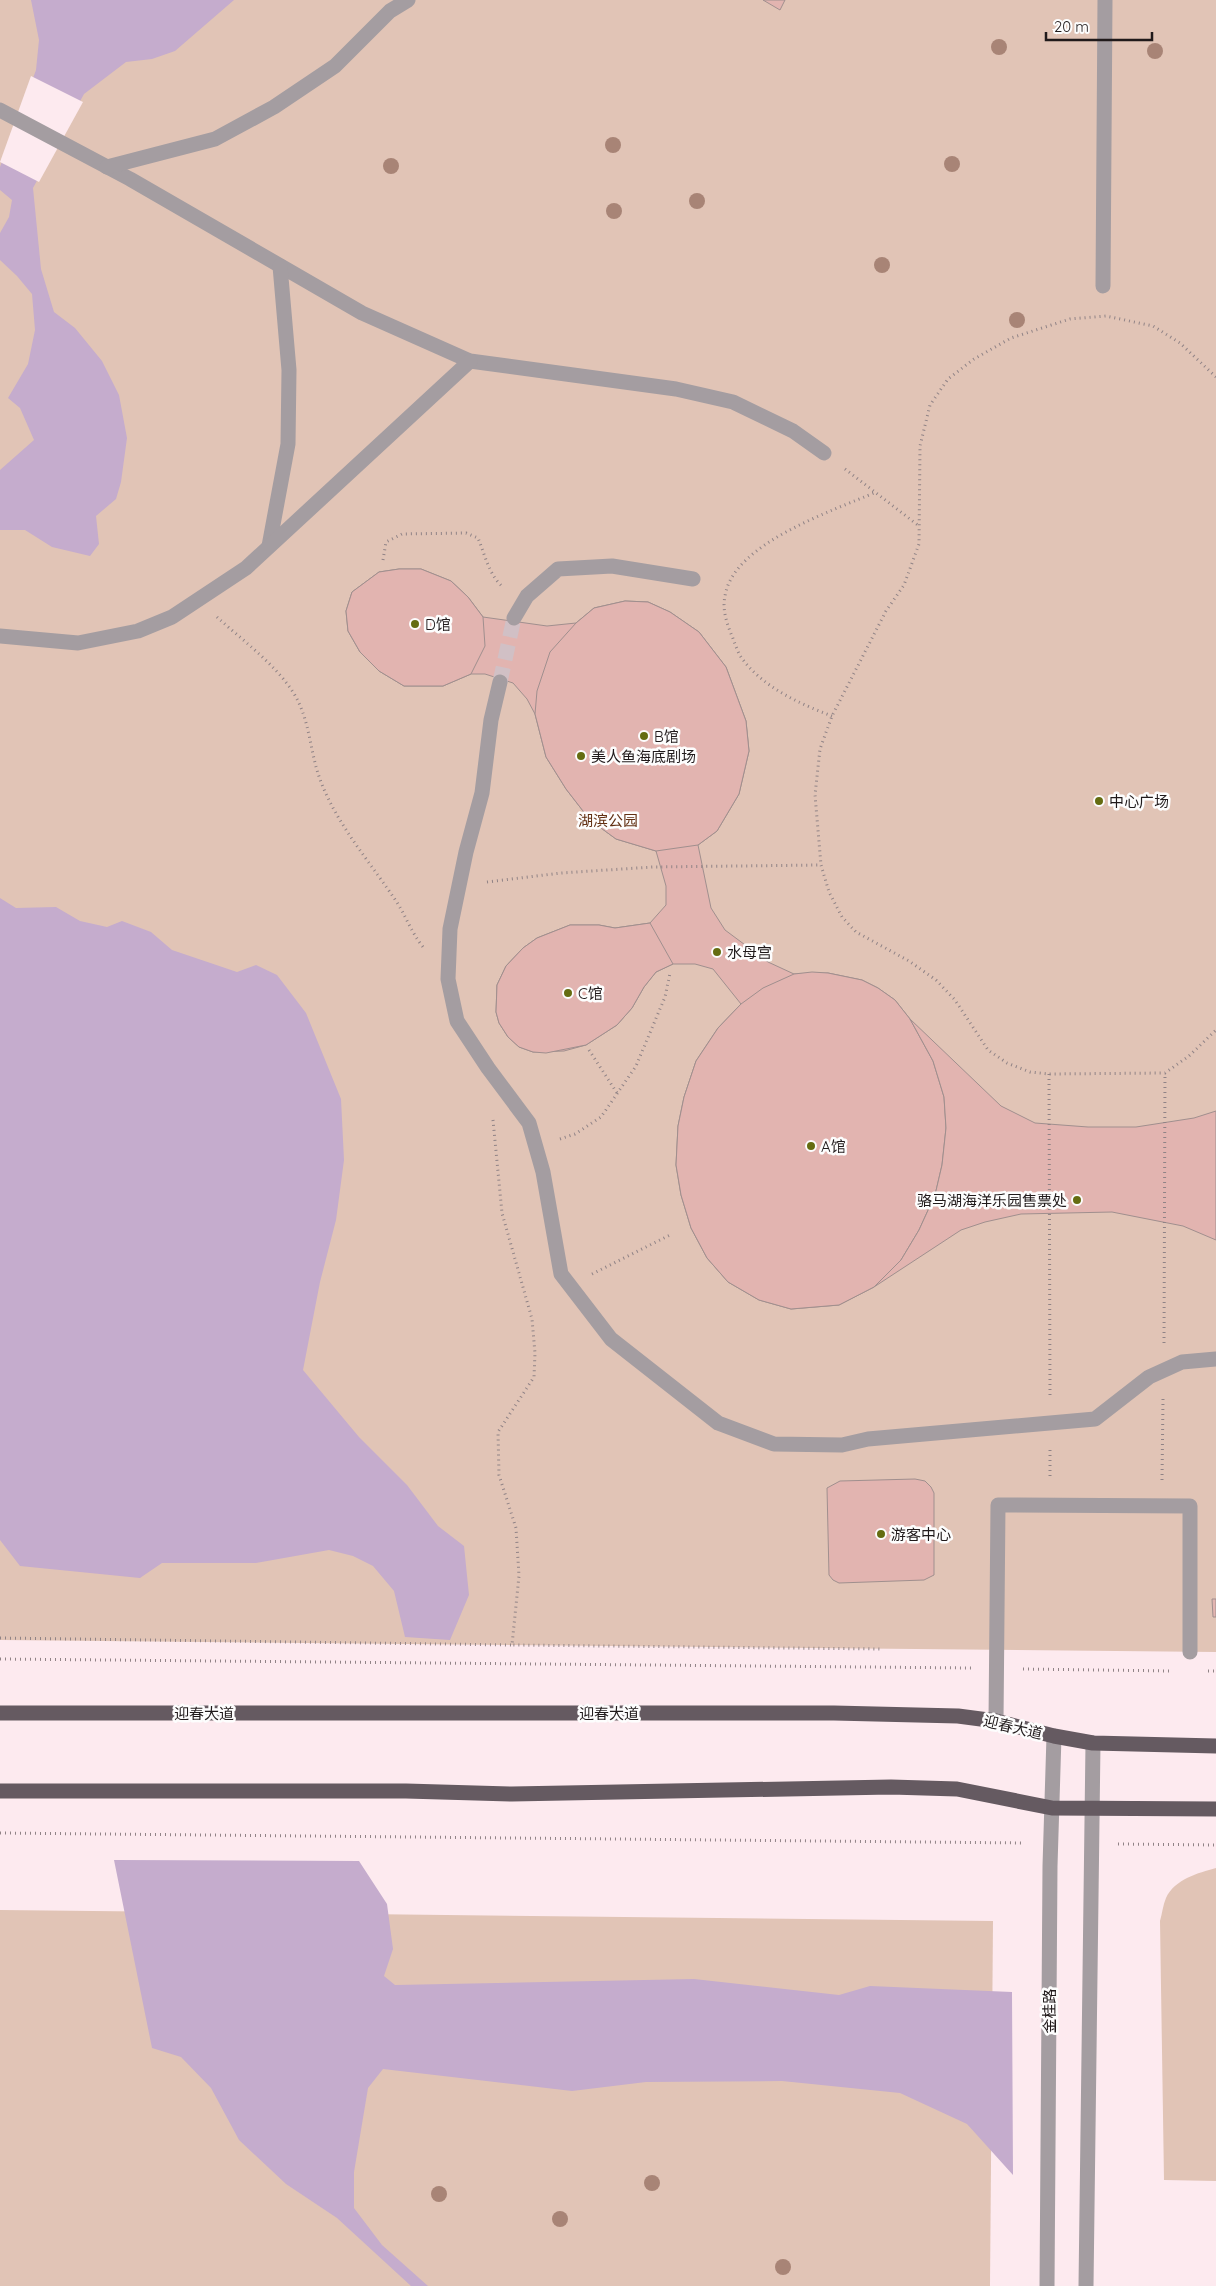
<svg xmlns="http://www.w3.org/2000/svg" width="1216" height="2286" font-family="Quicksand,'Noto Sans SC',sans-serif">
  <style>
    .green { fill: #e1c4b6 }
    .water { fill: #c5accd }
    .pier { fill: #fdeaef }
    .building { fill: #e2b4b0; stroke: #a08f8e }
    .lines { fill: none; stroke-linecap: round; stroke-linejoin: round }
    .minor-tunnel { stroke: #d1c0c5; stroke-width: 15; stroke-dasharray: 15 8; stroke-linecap: butt }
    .path { stroke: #908386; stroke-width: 3; stroke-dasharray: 1 4; stroke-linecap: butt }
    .minor { stroke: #a49da1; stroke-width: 15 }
    .major { stroke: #655a61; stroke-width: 15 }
    .tree { fill: #a88476 }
    .poi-dot { fill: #656c11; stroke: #fdfdfd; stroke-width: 2 }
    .labels { text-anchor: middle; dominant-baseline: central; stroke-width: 5; stroke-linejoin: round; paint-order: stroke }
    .poi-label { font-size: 15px; fill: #201a1b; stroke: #fdfdfd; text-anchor: start }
    .park-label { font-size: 15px; fill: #623013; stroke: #fdfdfd }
    .street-label { font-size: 15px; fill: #201a1b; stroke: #fdfdfd }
  </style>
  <rect width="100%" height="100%" fill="#fdeaef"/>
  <g class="green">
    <path d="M 0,0 L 1216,0 L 1216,1652 L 0,1640 Z"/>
    <path d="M 1216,1868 L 1216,2181 L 1164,2180 L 1160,1921 C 1162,1914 1163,1905 1166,1898 C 1175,1879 1198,1873 1216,1868 Z"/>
    <path d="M 0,1910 L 993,1921 L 990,2286 L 0,2286 Z"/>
  </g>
  <g class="water">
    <path d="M 31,0 L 234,0 L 175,51 L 152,59 L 126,62 L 84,94 L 33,188 L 41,269 L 54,312 L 75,328 L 102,361 L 119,395 L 127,438 L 121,482 L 116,499 L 96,516 L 99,544 L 90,556 L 52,547 L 25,530 L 0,530 L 0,470 L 34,440 L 20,408 L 8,398 L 28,364 L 35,330 L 32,294 L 17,276 L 0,260 L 0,233 L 9,217 L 12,200 L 0,190 L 0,167 L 36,70 L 39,40 Z"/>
    <path d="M 0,898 L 16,908 L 56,907 L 80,921 L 107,927 L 122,921 L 151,932 L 172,950 L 237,972 L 256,965 L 277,975 L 306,1013 L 341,1099 L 344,1160 L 336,1220 L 320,1282 L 303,1370 L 359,1437 L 407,1485 L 438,1526 L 464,1546 L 469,1595 L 450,1640 L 405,1637 L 394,1591 L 373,1566 L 353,1556 L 329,1550 L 256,1563 L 162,1563 L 140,1578 L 20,1566 L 0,1540 Z"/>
    <path d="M 114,1860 L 359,1861 L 387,1904 L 393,1949 L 384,1976 L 395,1985 L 694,1979 L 839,1995 L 870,1986 L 1012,1992 L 1013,2175 L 967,2124 L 900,2093 L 782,2081 L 646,2082 L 572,2091 L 383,2069 L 368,2088 L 354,2172 L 354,2208 L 382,2245 L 428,2286 L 411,2286 L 337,2218 L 286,2184 L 239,2140 L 211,2088 L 181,2057 L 152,2048 Z"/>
  </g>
  <path class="pier" d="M 31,76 L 83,102 L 39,182 L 0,162 Z"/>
  <g class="building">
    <path d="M 763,0 L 785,0 L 780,10 Z"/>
    <path d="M 399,569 L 421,569 L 451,581 L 468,597 L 483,617 L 547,626 L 576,623 L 594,608 L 625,601 L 648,602 L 670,612 L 699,632 L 726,667 L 746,721 L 749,751 L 739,794 L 717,831 L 698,845 L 711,908 L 725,930 L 768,962 L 794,974 L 828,973 L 862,980 L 878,988 L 895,1000 L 910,1019 L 923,1039 L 933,1061 L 944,1097 L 946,1128 L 942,1165 L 935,1195 L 919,1230 L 901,1260 L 874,1287 L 839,1305 L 791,1309 L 759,1300 L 728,1282 L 707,1258 L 691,1228 L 681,1195 L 676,1165 L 678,1126 L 684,1097 L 696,1061 L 718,1028 L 741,1004 L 713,969 L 695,964 L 673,964 L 656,972 L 644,987 L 632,1008 L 617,1025 L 586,1045 L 564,1051 L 533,1052 L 519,1047 L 508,1037 L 499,1023 L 496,1012 L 497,985 L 506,966 L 523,948 L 537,938 L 570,925 L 599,925 L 615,928 L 650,923 L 666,905 L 666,886 L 656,851 L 616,839 L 590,820 L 566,789 L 546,757 L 535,714 L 527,699 L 513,683 L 485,674 L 471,674 L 443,686 L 404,686 L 379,671 L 360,652 L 348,631 L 346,611 L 352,592 L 379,572 Z"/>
    <path d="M 399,569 L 421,569 L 451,581 L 468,597 L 483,617 L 485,646 L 471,674 L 443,686 L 404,686 L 379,671 L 360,652 L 348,631 L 346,611 L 352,592 L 379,572 Z"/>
    <path d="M 625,601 L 648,602 L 670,612 L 699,632 L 726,667 L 746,721 L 749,751 L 739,794 L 717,831 L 698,845 L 656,851 L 616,839 L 590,820 L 566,789 L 546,757 L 535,714 L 537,691 L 550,652 L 576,623 L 594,608 Z"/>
    <path d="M 650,923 L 673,964 L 656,972 L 644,987 L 632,1008 L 617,1025 L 586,1045 L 546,1053 L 533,1052 L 519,1047 L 508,1037 L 499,1023 L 496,1012 L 497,985 L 506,966 L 523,948 L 537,938 L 570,925 L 599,925 L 615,928 Z"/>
    <path d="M 812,972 L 828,973 L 862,980 L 878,988 L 895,1000 L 910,1019 L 933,1061 L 944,1097 L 946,1128 L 942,1165 L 935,1195 L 919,1230 L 901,1260 L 874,1287 L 839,1305 L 791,1309 L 759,1300 L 728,1282 L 707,1258 L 691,1228 L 681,1195 L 676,1165 L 678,1126 L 684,1097 L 696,1061 L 718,1028 L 741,1004 L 763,988 L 794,974 Z"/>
    <path d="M 910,1019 L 1001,1106 L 1035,1123 L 1088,1127 L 1136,1127 L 1194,1118 L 1216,1111 L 1216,1240 L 1183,1226 L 1112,1212 L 1021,1214 L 985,1222 L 961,1230 L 874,1287 L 901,1260 L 919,1230 L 935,1195 L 942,1165 L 946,1128 L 944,1097 L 933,1061 Z"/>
    <path d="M 915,1479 L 925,1481 L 931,1487 L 934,1493 L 934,1575 L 924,1580 L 839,1583 L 833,1580 L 829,1575 L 827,1488 L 840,1481 Z"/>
    <path d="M 1212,1599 L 1216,1599 L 1216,1617 L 1213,1617 Z"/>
  </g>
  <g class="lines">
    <path class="minor-tunnel" d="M 500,682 L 514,618"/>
    <g class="path">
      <path d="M 1216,377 L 1180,343 L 1153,326 L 1106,316 L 1070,319 L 1011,338 L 974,359 L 948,379 L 930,405 L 920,446 L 919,544 L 904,585 L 886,611 L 832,716 L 820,749 L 815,795 L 821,865 L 829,892 L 842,917 L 856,932 L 909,961 L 936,980 L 955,1000 L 988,1050 L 1007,1063 L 1030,1072 L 1049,1074 L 1165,1073 L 1189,1056 L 1216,1030"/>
      <path d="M 845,469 L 919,526"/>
      <path d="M 383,560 L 386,542 L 402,534 L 466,533 L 478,538 C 485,555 489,575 503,587"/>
      <path d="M 217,617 C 242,640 274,663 293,692 C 311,721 309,751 321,782 C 338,826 370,862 396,901 C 406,916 411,932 423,947"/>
      <path d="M 832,716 C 800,704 762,687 741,657 C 737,651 735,643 732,636 C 727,624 722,610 725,596 C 733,543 833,511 876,492"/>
      <path d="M 487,882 L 561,873 L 653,867 L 821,865"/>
      <path d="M 589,1050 L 617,1093"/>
      <path d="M 1049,1074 L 1050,1396"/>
      <path d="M 493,1120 L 502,1213 L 532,1319 L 535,1353 L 534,1377 L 498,1432 L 499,1475 L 516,1528 L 519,1576 L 512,1645 L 881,1649"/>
      <path d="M 560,1139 L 575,1134 L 601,1117 L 636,1066 L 665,997 L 670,973"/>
      <path d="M 592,1274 L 672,1234"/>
      <path d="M 1164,1343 L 1165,1073"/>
      <path d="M 1050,1450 L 1050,1478"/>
      <path d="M 1162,1480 L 1163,1399"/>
      <path d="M 0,1638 L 512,1645"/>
      <path d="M 0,1659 L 972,1668"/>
      <path d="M 1023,1669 L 1172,1671"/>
      <path d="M 1208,1671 L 1216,1671"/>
      <path d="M 0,1833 L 1024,1843"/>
      <path d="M 1118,1844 L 1216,1845"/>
    </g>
    <g class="minor">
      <path d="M 0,110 L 130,179 L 362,313 L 470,361 L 676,389 L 733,402 L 793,431 L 824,453"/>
      <path d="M 107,167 L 215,139 L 274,107 L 335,66 L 390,11 L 408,0"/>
      <path d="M 1103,286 L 1105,0"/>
      <path d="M 269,546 L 288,444 L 289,370 L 280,266"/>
      <path d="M 514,618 L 527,596 L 558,569 L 612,566 L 693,579"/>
      <path d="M 0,636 L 78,643 L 138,631 L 172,617 L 246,568 L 470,361"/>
      <path d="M 500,682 L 491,720 L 482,793 L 466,852 L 450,929 L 448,979 L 457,1021 L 488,1068 L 529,1123 L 543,1172 L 561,1274 L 611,1339 L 718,1423 L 774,1444 L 842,1445 L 868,1439 L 1095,1419 L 1149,1377 L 1182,1362 L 1216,1359"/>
      <path d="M 996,1721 L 998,1505 L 1190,1506 L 1190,1652"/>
      <path d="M 1047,2286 L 1050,1866 L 1054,1736"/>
      <path d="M 1086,2286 L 1093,1743"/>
    </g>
    <g class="major">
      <path d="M 0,1713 L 834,1713 L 958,1716 L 996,1721 L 1054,1736 L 1093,1743 L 1216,1746"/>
      <path d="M 0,1791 L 406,1791 L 512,1794 L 891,1787 L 957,1789 L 1052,1808 L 1216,1809"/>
    </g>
  </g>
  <g class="tree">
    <circle cx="999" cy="47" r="8"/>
    <circle cx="1155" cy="51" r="8"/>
    <circle cx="613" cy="145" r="8"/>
    <circle cx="952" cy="164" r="8"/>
    <circle cx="391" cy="166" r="8"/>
    <circle cx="697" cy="201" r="8"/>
    <circle cx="614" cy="211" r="8"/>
    <circle cx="882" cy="265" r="8"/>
    <circle cx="1017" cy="320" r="8"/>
    <circle cx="652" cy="2183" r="8"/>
    <circle cx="439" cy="2194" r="8"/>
    <circle cx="560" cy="2219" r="8"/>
    <circle cx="783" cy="2267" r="8"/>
  </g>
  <g class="poi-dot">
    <circle cx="415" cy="624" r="5"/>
    <circle cx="644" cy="736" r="5"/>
    <circle cx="581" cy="756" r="5"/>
    <circle cx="1099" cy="801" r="5"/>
    <circle cx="717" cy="952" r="5"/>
    <circle cx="568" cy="993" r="5"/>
    <circle cx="811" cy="1146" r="5"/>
    <circle cx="1077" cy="1200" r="5"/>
    <circle cx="881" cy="1534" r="5"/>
  </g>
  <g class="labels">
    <g class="poi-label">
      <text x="425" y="624">D馆</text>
      <text x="654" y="736">B馆</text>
      <text x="591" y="756">美人鱼海底剧场</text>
      <text x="1109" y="801">中心广场</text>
      <text x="727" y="952">水母宫</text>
      <text x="578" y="993">C馆</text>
      <text x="821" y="1146">A馆</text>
      <text x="1067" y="1200" text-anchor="end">骆马湖海洋乐园售票处</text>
      <text x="891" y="1534">游客中心</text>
    </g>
    <g class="park-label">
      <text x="608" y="820">湖滨公园</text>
    </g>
    <g class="street-label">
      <text x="204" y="1713">迎春大道</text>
      <text x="609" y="1713">迎春大道</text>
      <text transform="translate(1013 1727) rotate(13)">迎春大道</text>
      <text transform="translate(1049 2011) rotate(-90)">金桂路</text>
    </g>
  </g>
  <path d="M1046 32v8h106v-8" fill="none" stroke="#201a1b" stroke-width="2.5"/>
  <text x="1054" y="32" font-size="15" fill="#201a1b" stroke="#fdfdfd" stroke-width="4" paint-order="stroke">20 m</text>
</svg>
